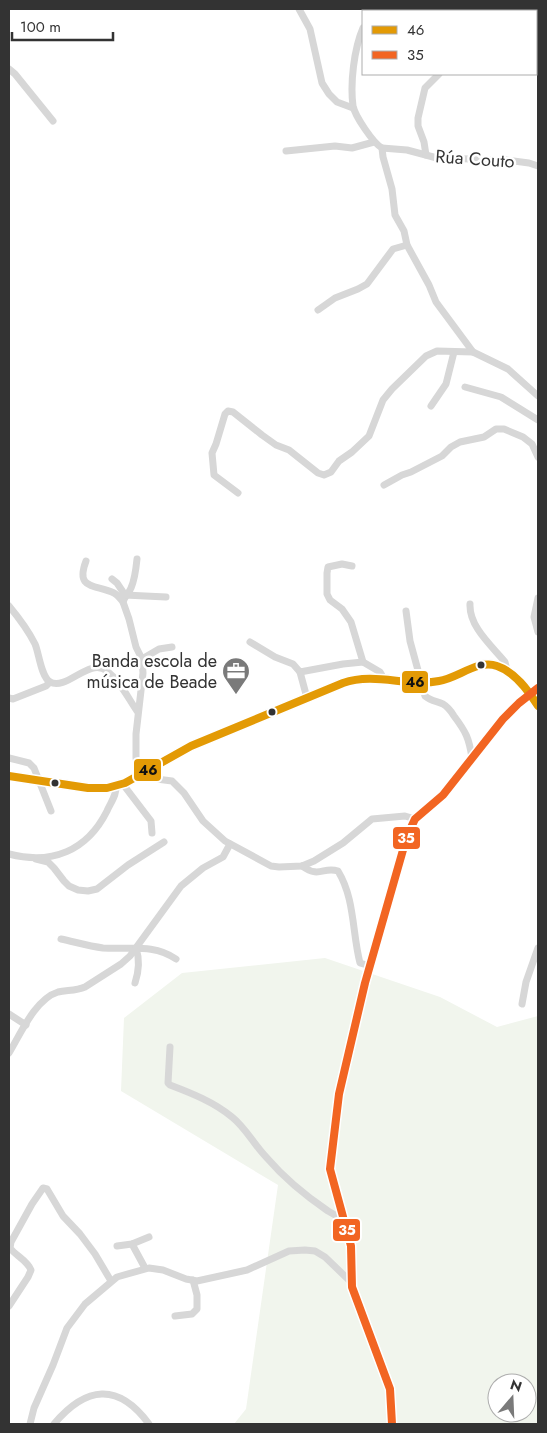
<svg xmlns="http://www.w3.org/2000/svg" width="547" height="1433" font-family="Jost,sans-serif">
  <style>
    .green { fill: #f1f5ed; fill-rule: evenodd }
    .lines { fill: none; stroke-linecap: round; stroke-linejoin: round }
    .street { stroke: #d7d7d7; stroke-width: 7 }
    .secondary { stroke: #d0d0d0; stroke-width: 10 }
    .bus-1-casing { stroke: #fff; stroke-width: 11 }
    .bus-2-casing { stroke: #fff; stroke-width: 11 }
    .bus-1 { stroke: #e39a05; stroke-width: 8 }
    .bus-2 { stroke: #f26522; stroke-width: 8 }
    .bus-dot { fill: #333; stroke: #fff; stroke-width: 2 }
    .labels { text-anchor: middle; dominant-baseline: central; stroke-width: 5; stroke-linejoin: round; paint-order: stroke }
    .street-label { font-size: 18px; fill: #333; stroke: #fff }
    .poi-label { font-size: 18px; fill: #333; stroke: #fff; text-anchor: end }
    .line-badge { stroke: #fff; stroke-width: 2 }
    .badge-label { font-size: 14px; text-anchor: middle; font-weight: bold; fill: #fff }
    .pale-badge-label { font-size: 14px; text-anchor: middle; font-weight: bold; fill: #111 }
  </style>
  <rect width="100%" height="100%" fill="#fff"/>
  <path class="green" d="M 325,958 L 440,997 L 497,1027 L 538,1016 L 538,1424 L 234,1424 L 246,1409 L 278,1185 L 121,1091 L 124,1018 L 182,973 ZM 497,1383 L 527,1383 L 527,1413 L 497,1413 Z"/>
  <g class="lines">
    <g class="street">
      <path d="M 299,9 L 310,29 L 322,83 L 329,94 L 337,102 L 353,108"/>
      <path d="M 371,11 L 373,9"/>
      <path d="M 484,11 L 486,9"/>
      <path d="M 363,28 C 354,49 350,83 353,106 C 355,116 373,143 382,148 L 383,157 L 392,189 L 395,215 L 404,231 L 407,245 L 429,285 L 436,302 L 473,352"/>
      <path d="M 9,69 L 15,74 L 53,121"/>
      <path d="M 382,148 L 407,150 L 437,158 L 506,160 L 529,163 L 538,166"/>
      <path d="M 286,151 L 335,146 L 352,148 L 374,142"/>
      <path d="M 426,155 L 424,142 L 418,126 L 418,118 L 425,88 L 439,74"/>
      <path d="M 318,310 L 335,298 L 358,289 L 367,284 L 393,249 L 407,245"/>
      <path d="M 465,387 L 501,397 L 538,420"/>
      <path d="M 431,406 L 446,384 L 454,352"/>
      <path d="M 384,485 L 402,475 L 411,472 L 442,456 L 451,447 L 460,442 L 484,437 L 496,429 L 504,429 L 523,437 L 532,444 L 538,457"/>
      <path d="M 238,493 L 214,475 L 212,453 L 216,444 L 225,414 L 228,411 L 233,412 L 262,435 L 276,445 L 289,450 L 318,473 L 324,475 L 331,472 L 339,461 L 352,452 L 369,436 L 383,400 L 392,389 L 426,356 L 437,351 L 473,352 L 508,369 L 538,396"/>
      <path d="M 137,559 C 136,569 135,579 131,588 C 129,593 125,596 123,602 L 129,619 L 136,647 L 142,659 L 143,673 L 136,734 L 136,758 L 139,775 L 149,778 L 172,781 L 184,793 L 203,821 L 225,841 L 271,866 L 279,867 L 302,866 L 314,861 L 343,843 L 372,819 L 405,816 L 415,819"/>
      <path d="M 86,561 C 75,590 95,584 114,593 C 118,595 120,598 123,602"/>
      <path d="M 352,566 L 342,564 L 328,567 L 327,573 L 327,594 L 330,600 L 342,609 L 351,622 L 363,662 L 380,672 L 384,679"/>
      <path d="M 112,579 L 117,583 L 125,595 L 166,597"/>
      <path d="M 538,598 L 534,617 L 538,632"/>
      <path d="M 470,604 C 469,627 492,646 505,662 L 507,670"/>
      <path d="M 9,606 C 19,618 28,630 35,644 C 39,653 41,677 50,682 C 67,691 89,657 107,671 C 120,681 128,698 137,711"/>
      <path d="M 406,611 L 410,641 L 425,696 C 431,701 436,701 443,704 C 448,707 451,711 454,716 C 466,732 469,738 472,758"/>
      <path d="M 250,642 L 275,657 L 293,664 L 300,672 L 343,664 L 363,662"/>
      <path d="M 142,659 L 159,649 L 172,647"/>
      <path d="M 300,672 L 307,698"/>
      <path d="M 9,698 L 13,699 L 46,686 L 50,682"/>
      <path d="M 9,758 L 29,763 L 34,768 L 51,811"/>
      <path d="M 122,783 L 151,821 L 152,833"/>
      <path d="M 9,854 C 52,865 87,851 107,811 C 111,802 117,795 116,785"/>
      <path d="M 36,859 L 48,862 L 54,868 L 64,881 L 69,886 L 78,890 L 88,891 L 97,889 L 128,865 L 164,842"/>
      <path d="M 302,866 C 320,879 323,866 338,871 C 355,899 352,932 360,963 L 370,966"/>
      <path d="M 61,939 C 75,942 89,946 103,948 C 129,950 153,943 176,959"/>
      <path d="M 135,983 C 139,971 140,960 136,948"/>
      <path d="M 522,1004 L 526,982 L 538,948"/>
      <path d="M 9,1014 L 26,1025"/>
      <path d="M 170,1047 L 168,1083 L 170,1085 C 191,1093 214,1102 232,1117 C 246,1128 254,1145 267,1158 C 285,1179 306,1196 328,1211 L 335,1215 L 343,1216"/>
      <path d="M 9,1053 C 20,1035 35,999 58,992 C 67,990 76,991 85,987 L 121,964 L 130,956 L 181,886 L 203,868 L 223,857 L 230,844"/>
      <path d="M 132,1244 L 145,1268"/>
      <path d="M 117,1246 L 132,1244 L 149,1237"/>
      <path d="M 9,1306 L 28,1277 L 31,1270 C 27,1260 16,1256 10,1248 L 11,1242 L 32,1204 L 43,1188 L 47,1189 L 63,1216 L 80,1234 L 95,1254 L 111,1281"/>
      <path d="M 175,1316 L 192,1314 L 197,1309 L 197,1295 L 193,1280"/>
      <path d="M 30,1424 L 34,1408 L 53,1365 L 67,1328 L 85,1304 L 117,1277 L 149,1268 L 163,1270 L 186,1279 L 197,1281 L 247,1270 L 289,1251 L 305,1250 L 315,1251 L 325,1257 L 352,1283"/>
      <path d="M 54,1424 C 86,1386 118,1382 149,1424"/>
      <path d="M 392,1424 L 390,1389 L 352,1287 L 351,1246 L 330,1169 L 339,1094 L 365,983 L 407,836 L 415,819 L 443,795 L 503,719 L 519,703 L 538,688"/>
    </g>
    <path class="secondary" d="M 9,776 L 88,788 L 107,788 L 125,783 L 191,746 L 343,683 C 375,672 407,687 439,681 C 458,678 478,659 497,666 C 515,672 528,690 538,706"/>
    <g class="bus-1-casing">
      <path id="bus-1" d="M 9,776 L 88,788 L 107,788 L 125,783 L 191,746 L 343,683 C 375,672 407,687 439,681 C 458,678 478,659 497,666 C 515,672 528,690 538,706"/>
    </g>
    <g class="bus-2-casing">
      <path id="bus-2" d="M 392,1424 L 390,1389 L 352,1287 L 351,1246 L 330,1169 L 339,1094 L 365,983 L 407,836 L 415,819 L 443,795 L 503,719 L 519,703 L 538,688"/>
    </g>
    <use href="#bus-1" class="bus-1"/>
    <use href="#bus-2" class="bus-2"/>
  </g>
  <defs>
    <g id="office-pin" transform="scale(1.4375)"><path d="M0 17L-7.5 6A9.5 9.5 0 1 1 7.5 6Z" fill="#7a7a7a" stroke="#fff"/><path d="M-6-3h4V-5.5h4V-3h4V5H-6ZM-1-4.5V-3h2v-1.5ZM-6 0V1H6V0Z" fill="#fff"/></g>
  </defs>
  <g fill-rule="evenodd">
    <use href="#office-pin" x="236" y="671"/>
  </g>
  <g class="bus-dot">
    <circle cx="481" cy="665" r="4.5"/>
    <circle cx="272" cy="712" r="4.5"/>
    <circle cx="55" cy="783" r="4.5"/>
  </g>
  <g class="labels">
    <g class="street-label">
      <text transform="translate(475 159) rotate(4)">Rúa Couto</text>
    </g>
    <g class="poi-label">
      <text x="217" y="661">Banda escola de<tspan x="217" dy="21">música de Beade</tspan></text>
    </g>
  </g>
  <g class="line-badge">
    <rect x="401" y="670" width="28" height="24" rx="5" fill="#e39a05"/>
    <rect x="133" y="758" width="29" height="24" rx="5" fill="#e39a05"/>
    <rect x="392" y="826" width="29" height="24" rx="5" fill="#f26522"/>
    <rect x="332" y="1218" width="29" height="24" rx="5" fill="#f26522"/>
  </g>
  <g class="badge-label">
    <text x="406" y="843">35</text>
    <text x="347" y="1235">35</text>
  </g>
  <g class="pale-badge-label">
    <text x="415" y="687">46</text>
    <text x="148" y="775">46</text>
  </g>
  <rect width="547" height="1433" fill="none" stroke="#333333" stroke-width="20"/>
  <rect x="362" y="10" width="175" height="65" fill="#ffffff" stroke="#adadad"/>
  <rect x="372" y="26" width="25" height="8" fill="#e39a05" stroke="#adadad"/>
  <text x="407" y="35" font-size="15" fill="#333333">46</text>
  <rect x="372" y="51" width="25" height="8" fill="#f26522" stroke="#adadad"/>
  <text x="407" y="60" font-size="15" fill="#333333">35</text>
  <g transform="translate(512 1398) rotate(19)"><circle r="24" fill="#ffffff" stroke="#adadad"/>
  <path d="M0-4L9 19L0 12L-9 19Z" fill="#7a7a7a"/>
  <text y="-8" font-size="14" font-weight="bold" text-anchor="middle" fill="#333333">N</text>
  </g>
  <path d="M12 32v8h101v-8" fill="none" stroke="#333333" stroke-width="2.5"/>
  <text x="20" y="32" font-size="15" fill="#333333" stroke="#ffffff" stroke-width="4" paint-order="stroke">100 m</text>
</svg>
